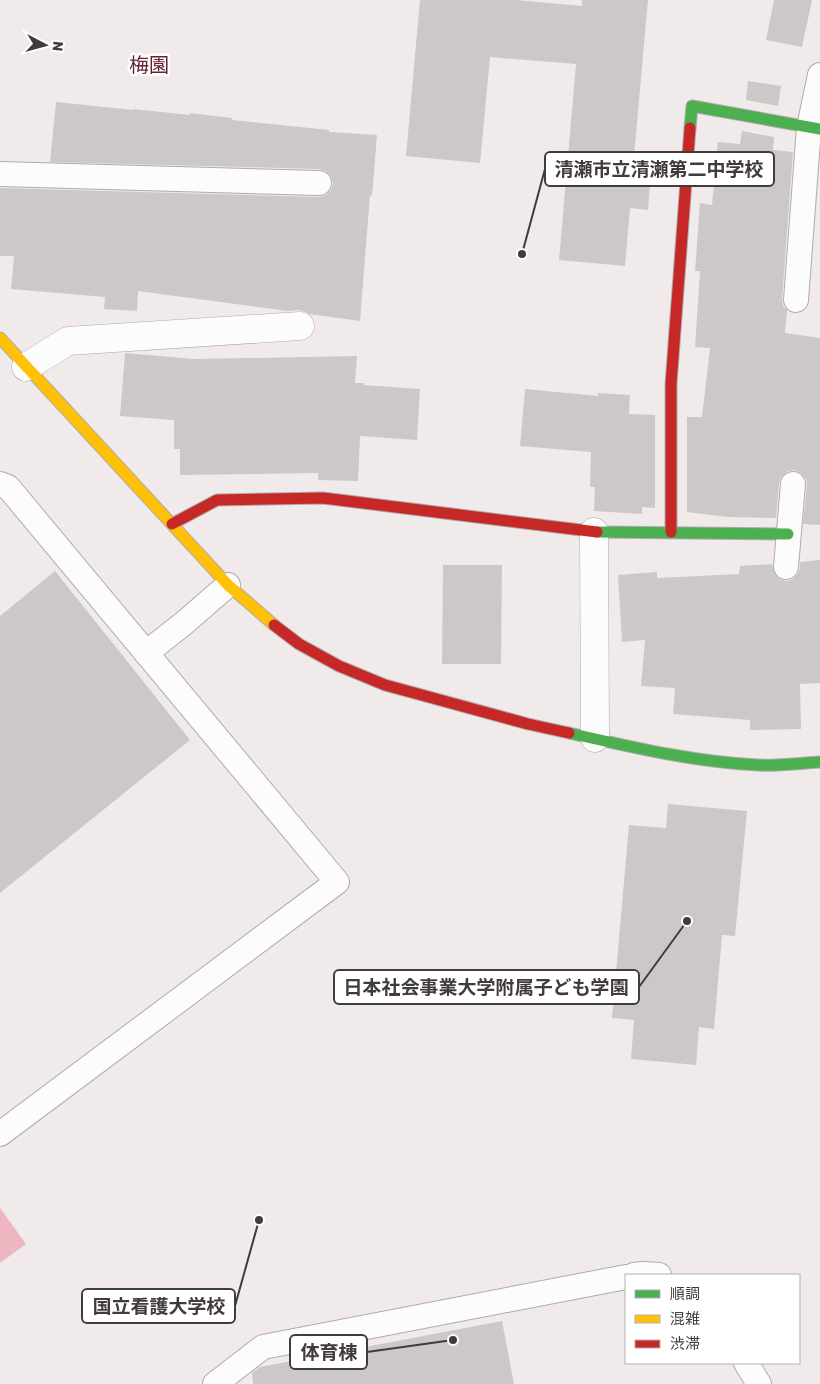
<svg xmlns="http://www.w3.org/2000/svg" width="820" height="1384" font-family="Rubik,'Noto Sans JP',sans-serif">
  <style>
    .forest { fill: #eeb6c0 }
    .building { fill: #cdc8c8 }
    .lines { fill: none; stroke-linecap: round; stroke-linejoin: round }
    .lane-casing { stroke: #b0aaab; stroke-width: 26 }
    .street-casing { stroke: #b0aaab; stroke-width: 29 }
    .fast-casing { stroke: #b0aaab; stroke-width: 13 }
    .slow-casing { stroke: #b0aaab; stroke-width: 13 }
    .jam-casing { stroke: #b0aaab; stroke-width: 13 }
    .lane { stroke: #fdfcfc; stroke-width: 24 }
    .street { stroke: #fdfcfc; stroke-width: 28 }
    .fast { stroke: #4caf50; stroke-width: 11 }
    .slow { stroke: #ffc107; stroke-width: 11 }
    .jam { stroke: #c62828; stroke-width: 11 }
    .labels { text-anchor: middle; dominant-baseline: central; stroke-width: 5; stroke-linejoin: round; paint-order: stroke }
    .quarter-label { font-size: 20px; fill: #672232; stroke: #fff }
    .leader { fill: none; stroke: #413b3c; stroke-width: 2 }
    .callout-dot { fill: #413b3c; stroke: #fff; stroke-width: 2 }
    .callout { fill: #fff; stroke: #413b3c; stroke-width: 2 }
    .callout-label { font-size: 19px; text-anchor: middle; font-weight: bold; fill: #413b3c }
  </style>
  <rect width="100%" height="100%" fill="#f0eaea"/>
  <path class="forest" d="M 0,1208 L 26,1244 L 0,1263 Z"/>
  <g class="building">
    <path d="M 420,0 L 516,0 L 582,6 L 582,0 L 648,0 L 633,167 L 651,168 L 648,210 L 630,208 L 625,266 L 559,260 L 576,64 L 490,57 L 480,163 L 406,156 Z"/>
    <path d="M 774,0 L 812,0 L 802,47 L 766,40 Z"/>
    <path d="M 748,81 L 781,86 L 778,106 L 746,100 Z"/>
    <path d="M 56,102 L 133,110 L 133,109 L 190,115 L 190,113 L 232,118 L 232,120 L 329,130 L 329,132 L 377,135 L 372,196 L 370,195 L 360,321 L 309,314 L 306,312 L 299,310 L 288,311 L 138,291 L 137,311 L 104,309 L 105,297 L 11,289 L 14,256 L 0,256 L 0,188 L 319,197 L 326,195 L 331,190 L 333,184 L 331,176 L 326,171 L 319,169 L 50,162 Z"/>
    <path d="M 742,131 L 774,137 L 773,150 L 793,152 L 782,299 L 783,306 L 787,310 L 785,333 L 820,338 L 820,525 L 803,524 L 807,485 L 806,479 L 801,473 L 795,470 L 788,471 L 781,477 L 779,483 L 776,518 L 728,517 L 687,512 L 687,417 L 702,417 L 710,348 L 695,347 L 700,271 L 695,271 L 700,203 L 712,205 L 718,142 L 740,144 Z"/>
    <path d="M 125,353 L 194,359 L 357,356 L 355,383 L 364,383 L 364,385 L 420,389 L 417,440 L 360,436 L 358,481 L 318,480 L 318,473 L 180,475 L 180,449 L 174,449 L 174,420 L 120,416 Z"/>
    <path d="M 525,389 L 598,396 L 598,393 L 630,395 L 629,414 L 655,415 L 655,508 L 642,507 L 642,514 L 594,511 L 595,487 L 590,487 L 591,452 L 520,446 Z"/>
    <path d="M 820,560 L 820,683 L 800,684 L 801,729 L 750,730 L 750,720 L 673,714 L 675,688 L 641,686 L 645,640 L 622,642 L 618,575 L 657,572 L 657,578 L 739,574 L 740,566 L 772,564 L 774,573 L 779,579 L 785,581 L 791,580 L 797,575 L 800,569 L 800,562 Z"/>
    <path d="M 443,565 L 502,565 L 501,664 L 442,664 Z"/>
    <path d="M 55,571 L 190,740 L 0,893 L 0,616 Z"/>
    <path d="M 668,804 L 747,811 L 735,936 L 722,935 L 714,1029 L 699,1027 L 696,1065 L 631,1059 L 634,1020 L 612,1018 L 629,825 L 666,828 Z"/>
    <path d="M 502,1321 L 514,1384 L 253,1384 L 252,1373 L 260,1367 Z"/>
  </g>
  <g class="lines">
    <g class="lane-casing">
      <g id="lane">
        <path d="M 0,174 L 319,183"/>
        <path d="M 796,300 L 809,127 L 820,75"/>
        <path d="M 0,484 L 8,487 L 337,882 L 0,1134"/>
        <path d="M 786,567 L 793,484"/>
        <path d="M 146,653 L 183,624 L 228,585"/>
        <path d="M 634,1275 L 643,1274 L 659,1275"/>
        <path d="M 746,1363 L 759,1384"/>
        <path d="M 215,1384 L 263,1347 L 626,1277"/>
      </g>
    </g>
    <g class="street-casing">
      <g id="street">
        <path d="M 26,367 L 68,341 L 300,326"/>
        <path d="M 594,532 L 595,738"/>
      </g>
    </g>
    <g class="fast-casing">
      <g id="fast">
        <path d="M 690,128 L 692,106 L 820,129"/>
        <path d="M 597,532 L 788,534"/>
        <path d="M 569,733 C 631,747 694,762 758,765 C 779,766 800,763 820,762"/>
      </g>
    </g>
    <g class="slow-casing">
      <path id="slow" d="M 0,338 L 228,585 L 274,625"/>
    </g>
    <g class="jam-casing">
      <g id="jam">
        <path d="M 172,524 L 217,500 L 323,498 L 597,532"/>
        <path d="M 671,532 L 671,384 L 690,128"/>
        <path d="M 274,625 L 299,644 L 339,666 L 385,685 L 528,724 L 569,733"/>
      </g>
    </g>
    <use href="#lane" class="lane"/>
    <use href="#street" class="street"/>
    <use href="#fast" class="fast"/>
    <use href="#slow" class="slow"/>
    <use href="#jam" class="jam"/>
  </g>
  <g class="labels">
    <g class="quarter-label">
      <text x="149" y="65">梅園</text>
    </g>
  </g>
  <path class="leader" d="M522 254L545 169M687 921L639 987M259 1220L235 1306M453 1340L367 1352"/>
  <g class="callout-dot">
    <circle cx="522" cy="254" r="5"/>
    <circle cx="687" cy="921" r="5"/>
    <circle cx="259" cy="1220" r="5"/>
    <circle cx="453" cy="1340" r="5"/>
  </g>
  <g class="callout">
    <rect x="545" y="152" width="229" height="34" rx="5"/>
    <rect x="334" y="970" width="305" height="34" rx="5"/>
    <rect x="82" y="1289" width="153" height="34" rx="5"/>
    <rect x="290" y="1335" width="77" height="34" rx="5"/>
  </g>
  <g class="callout-label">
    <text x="659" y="176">清瀬市立清瀬第二中学校</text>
    <text x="486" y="994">日本社会事業大学附属子ども学園</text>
    <text x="159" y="1313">国立看護大学校</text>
    <text x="329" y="1359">体育棟</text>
  </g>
  <rect x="625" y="1274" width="175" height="90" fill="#ffffff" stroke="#b3b1b1"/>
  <rect x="635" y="1290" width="25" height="8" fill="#4caf50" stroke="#b3b1b1"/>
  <text x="670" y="1299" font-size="15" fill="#413b3c">順調</text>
  <rect x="635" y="1315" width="25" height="8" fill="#ffc107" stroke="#b3b1b1"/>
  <text x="670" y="1324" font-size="15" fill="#413b3c">混雑</text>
  <rect x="635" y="1340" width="25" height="8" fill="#c62828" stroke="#b3b1b1"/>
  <text x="670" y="1349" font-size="15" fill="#413b3c">渋滞</text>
  <g transform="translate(45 45) rotate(96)" stroke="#ffffff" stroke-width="4" paint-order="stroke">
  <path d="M0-4L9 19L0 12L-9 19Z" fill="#413b3c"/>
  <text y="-8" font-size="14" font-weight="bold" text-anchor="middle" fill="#413b3c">N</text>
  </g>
</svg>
